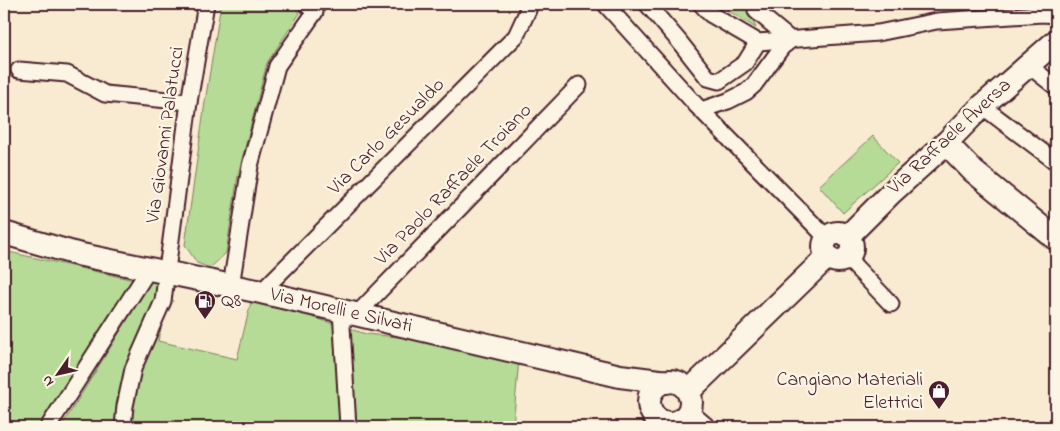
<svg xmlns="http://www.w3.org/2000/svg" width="1060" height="431" font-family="'Indie Flower',sans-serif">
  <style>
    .green { fill: #b5db96; stroke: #807d60 }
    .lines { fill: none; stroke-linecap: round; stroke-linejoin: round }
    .street-casing { stroke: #4a1f2b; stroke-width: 19 }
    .secondary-casing { stroke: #4a1f2b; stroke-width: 26 }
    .street { stroke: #fcf5e5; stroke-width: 15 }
    .secondary { stroke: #fcf5e5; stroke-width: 22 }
    .labels { text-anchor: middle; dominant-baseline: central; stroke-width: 4.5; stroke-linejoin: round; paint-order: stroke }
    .street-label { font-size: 20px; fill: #4a1f2b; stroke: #fcf5e5 }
    .poi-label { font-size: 20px; fill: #4a1f2b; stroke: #fcf5e5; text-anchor: start }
  </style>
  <rect width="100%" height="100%" fill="#f8ebd1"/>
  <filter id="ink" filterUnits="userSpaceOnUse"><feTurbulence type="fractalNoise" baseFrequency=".02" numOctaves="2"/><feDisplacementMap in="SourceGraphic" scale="10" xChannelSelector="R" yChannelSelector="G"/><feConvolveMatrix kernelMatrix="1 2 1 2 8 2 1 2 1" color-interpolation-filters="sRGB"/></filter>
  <g filter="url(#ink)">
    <g class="green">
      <path d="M 221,4 L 291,4 L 300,13 L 267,63 L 238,175 L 226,253 L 210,268 L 197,263 L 185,245 L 205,102 Z"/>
      <path d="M 723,4 L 749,4 L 750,12 L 756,28 L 729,11 Z"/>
      <path d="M 873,136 L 898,163 L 843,213 L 819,186 Z"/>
      <path d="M 4,251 L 134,280 L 39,427 L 4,427 Z"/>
      <path d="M 152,280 L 172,281 L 158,341 L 237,359 L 252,298 L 366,334 L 452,342 L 519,359 L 513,427 L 382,427 L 373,425 L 373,427 L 61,427 Z"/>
    </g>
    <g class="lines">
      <g class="street-casing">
        <g id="street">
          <path d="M 605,4 L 696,105 L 827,238"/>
          <path d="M 647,4 L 678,40 L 708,78 L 719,81 L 745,63 L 758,42"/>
          <path d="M 701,4 L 710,14 L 758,42"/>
          <path d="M 756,4 L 756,11 L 791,40"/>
          <path d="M 758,42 L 878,33 L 937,21 L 1042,14 L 1056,15"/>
          <path d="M 1028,65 L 1056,87"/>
          <path d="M 19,70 L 67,74 L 105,94 L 189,102"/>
          <path d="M 982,106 L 1056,162"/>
          <path d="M 701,110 L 728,101 L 746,92 L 754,85 L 782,47 L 791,40"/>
          <path d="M 847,258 L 891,304"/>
          <path d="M 231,286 L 250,166 L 277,66 L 315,12 L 306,4"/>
          <path d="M 261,292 L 516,36 L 528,10 L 526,4"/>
          <path d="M 341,310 L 348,427"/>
          <path d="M 357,314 L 579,85"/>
          <path d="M 689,411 L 708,427"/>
          <path d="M 666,423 L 667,427"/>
          <path d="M 48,427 L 149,269"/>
          <path d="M 123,427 L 125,406 L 133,369 L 163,301 L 189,102 L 206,4"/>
        </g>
      </g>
      <g class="secondary-casing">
        <g id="secondary">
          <path d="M 946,143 L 973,171 L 1056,239"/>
          <path d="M 4,233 L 77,254 L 261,292 L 620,376 L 667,382"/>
          <circle cx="838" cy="247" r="14"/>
          <path d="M 848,236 L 892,192 L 946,143 L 982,106 L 1056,41"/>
          <circle cx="670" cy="402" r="21"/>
          <path d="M 688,392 L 828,256"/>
        </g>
      </g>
      <use href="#street" class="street"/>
      <use href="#secondary" class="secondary"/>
    </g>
  </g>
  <defs>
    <g id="fuel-pin" transform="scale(1.125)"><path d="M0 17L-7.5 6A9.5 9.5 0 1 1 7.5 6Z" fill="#4a1f2b" stroke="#fcf5e5"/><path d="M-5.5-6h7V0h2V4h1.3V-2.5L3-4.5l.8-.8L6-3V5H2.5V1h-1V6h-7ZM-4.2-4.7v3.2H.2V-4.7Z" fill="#fff"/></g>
    <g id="shop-pin" transform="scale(1.125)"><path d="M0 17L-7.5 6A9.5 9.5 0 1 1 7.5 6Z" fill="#4a1f2b" stroke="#fcf5e5"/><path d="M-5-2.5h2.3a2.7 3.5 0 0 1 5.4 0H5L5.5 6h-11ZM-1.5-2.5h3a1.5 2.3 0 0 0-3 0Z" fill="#fff"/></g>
  </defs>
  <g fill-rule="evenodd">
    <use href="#fuel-pin" x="205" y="301"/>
    <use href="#shop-pin" x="939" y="391"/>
  </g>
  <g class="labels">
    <g class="street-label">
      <text transform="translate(166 135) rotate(-82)">Via Giovanni Palatucci</text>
      <text transform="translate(387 137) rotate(-45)">Via Carlo Gesualdo</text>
      <text transform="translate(950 137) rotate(-43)">Via Raffaele Aversa</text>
      <text transform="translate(454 185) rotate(-46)">Via Paolo Raffaele Troiano</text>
      <text transform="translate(341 311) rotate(13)">Via Morelli e Silvati</text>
    </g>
    <g class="poi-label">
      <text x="221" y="301">Q8</text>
      <text x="923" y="380" text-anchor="end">Cangiano Materiali<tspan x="923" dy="23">Elettrici</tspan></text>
    </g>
  </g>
  <rect width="1060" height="431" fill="none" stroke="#fcf5e5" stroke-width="20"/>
  <rect x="10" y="10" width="1040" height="411" fill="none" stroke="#4a1f2b" stroke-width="2" filter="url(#ink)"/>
  <g transform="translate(58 374) rotate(236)" stroke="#fcf5e5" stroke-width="4" paint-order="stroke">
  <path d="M0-4L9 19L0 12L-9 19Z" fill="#4a1f2b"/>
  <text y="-8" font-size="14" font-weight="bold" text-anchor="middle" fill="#4a1f2b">N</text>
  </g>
</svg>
